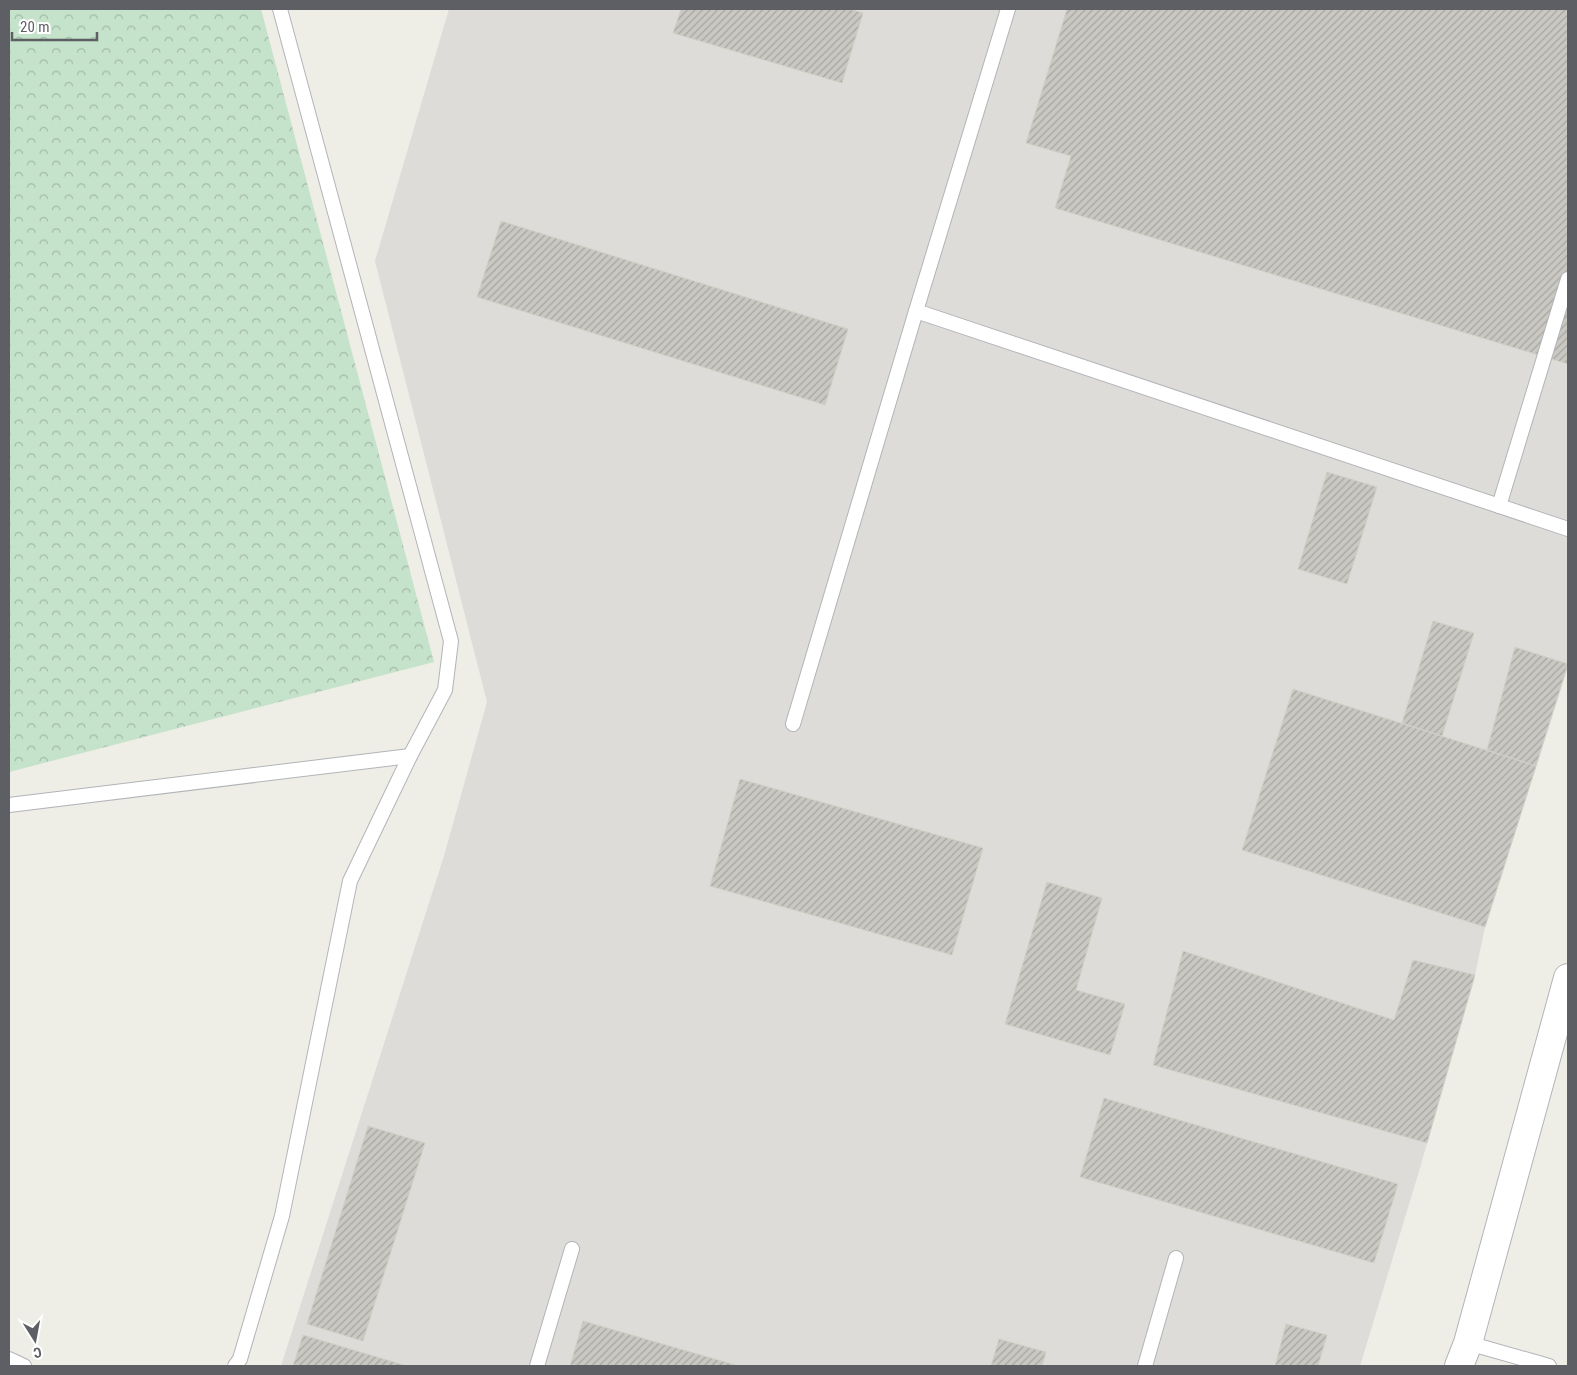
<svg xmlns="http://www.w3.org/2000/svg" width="1577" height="1375" font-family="'Roboto Condensed',sans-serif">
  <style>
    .industrial { fill: #dddcd8 }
    .forest { fill: url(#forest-crowns) }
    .building { fill: url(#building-hatch); stroke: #d2d0c5 }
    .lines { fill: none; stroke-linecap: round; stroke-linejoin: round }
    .service-casing { stroke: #b3b4b9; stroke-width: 16 }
    .minor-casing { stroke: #b3b4b9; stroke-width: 30 }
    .service { stroke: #fff; stroke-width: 14 }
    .minor { stroke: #fff; stroke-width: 28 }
  </style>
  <defs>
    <pattern id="forest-crowns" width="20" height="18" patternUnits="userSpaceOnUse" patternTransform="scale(1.25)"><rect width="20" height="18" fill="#c5e2ca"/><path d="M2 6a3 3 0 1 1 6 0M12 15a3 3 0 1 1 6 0" fill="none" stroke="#a3baa8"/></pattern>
    <pattern id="building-hatch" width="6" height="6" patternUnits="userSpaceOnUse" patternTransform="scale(1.25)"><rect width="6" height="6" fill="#cac8c2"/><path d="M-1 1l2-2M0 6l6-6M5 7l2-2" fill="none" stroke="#a7a6a1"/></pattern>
  </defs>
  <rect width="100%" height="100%" fill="#eeede6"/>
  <path class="industrial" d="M 449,9 L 1568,9 L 1568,667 L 1485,927 L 1475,975 L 1420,1168 L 1360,1366 L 281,1366 L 444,856 L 487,702 L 375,261 Z"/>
  <path class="forest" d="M 9,9 L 261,9 L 434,662 L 9,772 Z"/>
  <g class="building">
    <path d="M 681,9 L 849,9 L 863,13 L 842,83 L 673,33 Z"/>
    <path d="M 1067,9 L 1568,9 L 1568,364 L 1055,208 L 1071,156 L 1026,143 Z"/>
    <path d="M 501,221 L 848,329 L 825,405 L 477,297 Z"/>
    <path d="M 1327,472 L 1377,487 L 1347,584 L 1298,569 Z"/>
    <path d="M 1433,621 L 1474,633 L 1442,736 L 1402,723 Z"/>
    <path d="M 1515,647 L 1568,664 L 1536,766 L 1487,750 Z"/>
    <path d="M 1293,689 L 1536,766 L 1485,927 L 1242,850 Z"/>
    <path d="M 740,779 L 983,848 L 952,955 L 710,886 Z"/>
    <path d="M 1047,882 L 1102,898 L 1076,990 L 1125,1004 L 1110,1055 L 1005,1024 Z"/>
    <path d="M 1183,951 L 1394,1020 L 1413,960 L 1475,975 L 1427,1143 L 1153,1065 Z"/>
    <path d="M 1104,1098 L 1398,1184 L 1374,1263 L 1080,1177 Z"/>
    <path d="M 368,1126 L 425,1143 L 363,1341 L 307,1324 Z"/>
    <path d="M 583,1321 L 739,1366 L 570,1366 Z"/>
    <path d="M 1286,1324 L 1327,1335 L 1318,1366 L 1275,1366 Z"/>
    <path d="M 303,1335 L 407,1366 L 293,1366 Z"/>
    <path d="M 999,1339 L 1046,1352 L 1042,1366 L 991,1366 Z"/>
  </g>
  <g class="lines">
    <g class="service-casing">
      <g id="service">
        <path d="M 916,311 L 1008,9"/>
        <path d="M 1499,506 L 1568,279"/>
        <path d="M 793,724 L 916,311 L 1568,529"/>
        <path d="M 9,805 L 410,756"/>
        <path d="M 1468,1343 L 1549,1366"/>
        <path d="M 9,1359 L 24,1366"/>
        <path d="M 235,1366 L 240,1359 L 282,1216 L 350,881 L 410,756 L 445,690 L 451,641 L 280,9"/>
        <path d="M 537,1366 L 572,1249"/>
        <path d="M 1145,1366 L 1176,1258"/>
      </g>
    </g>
    <g class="minor-casing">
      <path id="minor" d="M 1459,1366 L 1468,1343 L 1568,978"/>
    </g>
    <use href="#service" class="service"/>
    <use href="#minor" class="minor"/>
  </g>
  <rect width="1577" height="1375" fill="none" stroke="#5e5f64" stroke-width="20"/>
  <g transform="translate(35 1340) rotate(169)" stroke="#ffffff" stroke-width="4" paint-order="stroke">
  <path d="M0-4L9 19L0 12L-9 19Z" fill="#5e5f64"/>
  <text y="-8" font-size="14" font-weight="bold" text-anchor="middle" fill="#5e5f64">С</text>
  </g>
  <path d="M12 32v8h85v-8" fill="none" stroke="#5e5f64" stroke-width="2.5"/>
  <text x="20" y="32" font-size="15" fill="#5e5f64" stroke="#ffffff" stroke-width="4" paint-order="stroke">20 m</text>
</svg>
